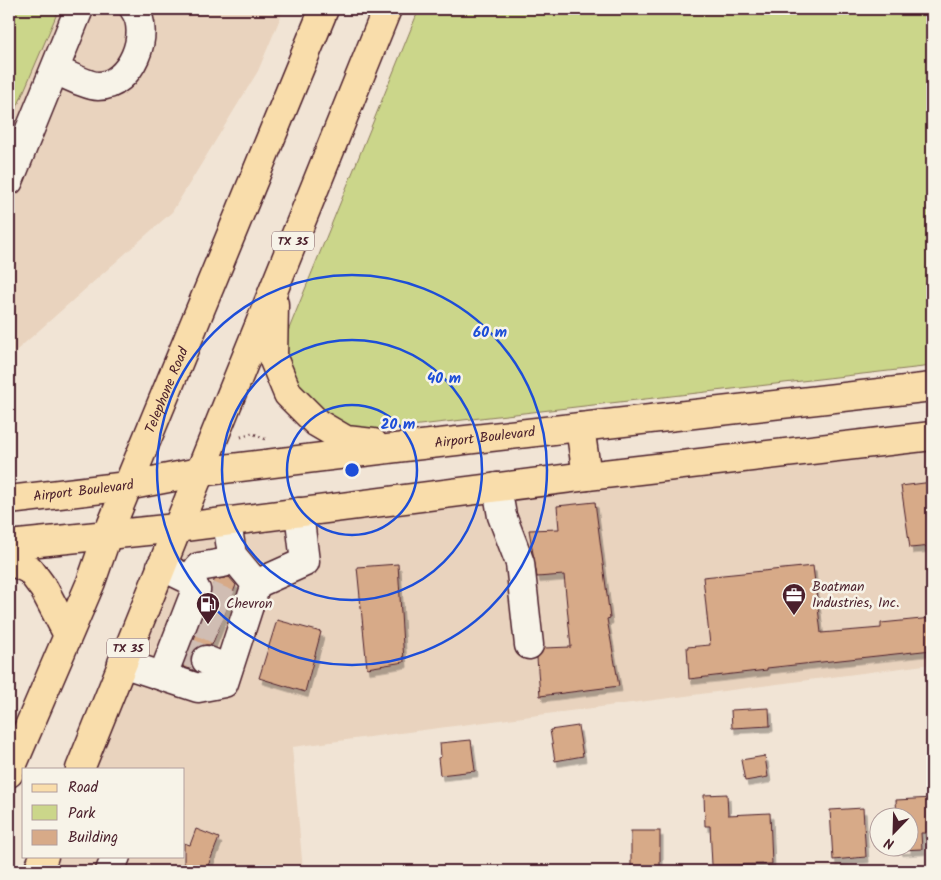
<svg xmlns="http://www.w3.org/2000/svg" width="941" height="880" font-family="Kalam,sans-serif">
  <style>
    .built { fill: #e9d3be }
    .green { fill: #cbd68a; stroke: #8a7a5a }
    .building { fill: #d7aa88; stroke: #4a1f2b; filter: url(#shadow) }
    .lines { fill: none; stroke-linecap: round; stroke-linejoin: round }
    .minor-tunnel { stroke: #d0bdb3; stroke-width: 28; stroke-dasharray: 28 14; stroke-linecap: butt }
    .minor-casing { stroke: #4a1f2b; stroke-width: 31 }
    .major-casing { stroke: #4a1f2b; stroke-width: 31 }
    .path { stroke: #4a1f2b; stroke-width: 3; stroke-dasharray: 1 4; stroke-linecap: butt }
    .minor { stroke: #f7f3e8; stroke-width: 28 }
    .major { stroke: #f9ddab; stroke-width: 28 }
    .ring { fill: none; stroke: #1d4ed8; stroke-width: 2.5 }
    .labels { text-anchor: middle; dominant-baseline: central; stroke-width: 5; stroke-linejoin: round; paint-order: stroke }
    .shield { fill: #f7f3e8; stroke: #7e5f64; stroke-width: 1 }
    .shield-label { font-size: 12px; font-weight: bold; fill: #4a1f2b }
    .street-label { font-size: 14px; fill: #4a1f2b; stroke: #f7f3e8 }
    .poi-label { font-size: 14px; fill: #4a1f2b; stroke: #f7f3e8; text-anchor: start }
    .centre { fill: #1d4ed8; stroke: #f7f3e8; stroke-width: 2.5 }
    .ring-label { font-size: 15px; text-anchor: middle; font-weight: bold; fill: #1d4ed8; stroke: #f7f3e8; stroke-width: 5; stroke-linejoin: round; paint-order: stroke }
  </style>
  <defs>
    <filter id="shadow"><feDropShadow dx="3" dy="5.5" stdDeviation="0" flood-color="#0004"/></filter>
  </defs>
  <rect width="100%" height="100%" fill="#f1e4d5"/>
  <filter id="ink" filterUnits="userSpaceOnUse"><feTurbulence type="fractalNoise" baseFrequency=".02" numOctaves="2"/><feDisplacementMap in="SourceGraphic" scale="10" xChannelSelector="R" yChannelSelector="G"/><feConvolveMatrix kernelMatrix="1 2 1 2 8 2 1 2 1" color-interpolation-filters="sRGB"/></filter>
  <g filter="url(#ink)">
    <g class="built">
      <path d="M 9,9 L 284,9 L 258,71 L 172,212 L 9,357 Z"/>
      <path d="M 932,436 L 932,664 L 292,747 L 303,871 L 38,871 L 44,856 L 184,856 L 184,769 L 80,769 L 176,528 Z"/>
    </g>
    <g class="green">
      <path d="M 9,9 L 59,9 L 9,126 Z"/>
      <path d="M 419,9 L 932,9 L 932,366 L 376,430 L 345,431 L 304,401 L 282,346 Z"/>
    </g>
    <g class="building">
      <path d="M 932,482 L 932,546 L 910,548 L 901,486 Z"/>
      <path d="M 595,502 L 610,618 L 607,619 L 619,686 L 540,696 L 537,658 L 544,648 L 571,647 L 564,575 L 537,577 L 529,530 L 559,529 L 557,506 Z"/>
      <path d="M 398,564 L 404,662 L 367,668 L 357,567 Z"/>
      <path d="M 813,566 L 821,633 L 881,628 L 881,623 L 932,618 L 932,650 L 767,668 L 767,670 L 689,679 L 687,647 L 710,645 L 703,577 Z"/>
      <path d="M 229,577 L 236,585 L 212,645 L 203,645 L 196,648 L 192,654 L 191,663 L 195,670 L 183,667 L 211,596 L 214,580 Z"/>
      <path d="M 277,620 L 321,632 L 305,692 L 259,678 Z"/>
      <path d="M 769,708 L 770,726 L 732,728 L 731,710 Z"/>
      <path d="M 578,726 L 583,756 L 555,761 L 550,730 Z"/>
      <path d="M 471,740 L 475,771 L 440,775 L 438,758 L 441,757 L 440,743 Z"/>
      <path d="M 765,756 L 768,777 L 745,781 L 741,760 Z"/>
      <path d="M 727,794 L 728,815 L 770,813 L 772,864 L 712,865 L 710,826 L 705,826 L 704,795 Z"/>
      <path d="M 932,798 L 932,833 L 921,833 L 922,849 L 900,850 L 899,848 L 908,848 L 908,818 L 897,818 L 896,800 Z"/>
      <path d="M 863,808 L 866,857 L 833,860 L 830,810 Z"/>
      <path d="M 196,829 L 219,838 L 206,871 L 184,865 L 184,843 L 190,845 Z"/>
      <rect x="631" y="831" width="29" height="40"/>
    </g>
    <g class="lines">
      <g class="minor-tunnel">
        <path d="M 208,595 L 229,604"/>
        <path d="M 197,620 L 218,630"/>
        <path d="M 185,651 L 206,660"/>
      </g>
      <g class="minor-casing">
        <g id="minor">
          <path d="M 55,70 C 65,74 88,86 98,86 C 131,86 152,33 134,9"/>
          <path d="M 9,181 L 79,9"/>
          <path d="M 497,487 L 502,516 L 520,563 L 529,645"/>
          <path d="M 161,566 L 190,580 L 196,590 L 163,675"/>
          <path d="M 190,580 L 199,567 L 223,563 L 232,555"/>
          <path d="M 256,584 L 305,562 L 299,512"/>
          <path d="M 206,660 L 228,669"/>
          <path d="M 122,663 L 198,688 L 224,683 L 256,584 L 232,555 L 227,522"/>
          <path d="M 110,871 L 116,856"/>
        </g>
      </g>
      <g class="major-casing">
        <g id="major">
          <path d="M 274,304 L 273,358 L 288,394 L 317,423 L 346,440 L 373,443"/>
          <path d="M 580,427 L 587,476"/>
          <path id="s1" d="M 9,500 L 127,486 L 199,472 L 404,447 L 932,387"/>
          <path d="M 9,545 L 176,528 L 587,476 L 932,436"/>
          <path d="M 9,560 L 30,570 L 44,589 L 67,633"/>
          <path d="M 80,769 L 387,9"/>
          <path id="s2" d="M 9,773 L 91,582 L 107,536 L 324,9"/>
          <path d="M 38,871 L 44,856"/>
        </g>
      </g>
      <path class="path" d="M 241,437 L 252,433 L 265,439"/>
      <use href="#minor" class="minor"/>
      <use href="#major" class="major"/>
    </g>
  </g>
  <g class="ring">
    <circle cx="352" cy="470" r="65"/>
    <circle cx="352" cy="470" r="130"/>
    <circle cx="352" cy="470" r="195"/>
  </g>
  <defs>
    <g id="office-pin" transform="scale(1.25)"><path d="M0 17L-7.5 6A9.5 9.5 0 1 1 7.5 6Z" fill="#4a1f2b" stroke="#f7f3e8"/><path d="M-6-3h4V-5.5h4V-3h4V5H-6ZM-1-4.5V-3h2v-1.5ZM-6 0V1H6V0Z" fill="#fff"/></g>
    <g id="fuel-pin" transform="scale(1.25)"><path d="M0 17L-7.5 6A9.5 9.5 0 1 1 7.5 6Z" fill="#4a1f2b" stroke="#f7f3e8"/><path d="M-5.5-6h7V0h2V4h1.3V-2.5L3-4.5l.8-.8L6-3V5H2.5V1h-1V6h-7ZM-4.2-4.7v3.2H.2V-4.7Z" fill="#fff"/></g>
  </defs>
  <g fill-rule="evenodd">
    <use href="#office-pin" x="794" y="595"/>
    <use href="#fuel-pin" x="208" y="604"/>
  </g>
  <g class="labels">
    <g class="shield">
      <rect x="272" y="231.5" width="42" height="19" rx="4"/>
      <rect x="107" y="638.5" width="42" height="19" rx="4"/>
    </g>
    <g class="shield-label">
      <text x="293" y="241">TX 35</text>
      <text x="128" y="648">TX 35</text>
    </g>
    <g class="street-label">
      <text stroke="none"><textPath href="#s2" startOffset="414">Telephone Road</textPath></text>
      <text stroke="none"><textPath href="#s1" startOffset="480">Airport Boulevard</textPath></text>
      <text stroke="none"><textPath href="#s1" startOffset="75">Airport Boulevard</textPath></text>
    </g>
    <g class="poi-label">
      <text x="812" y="587">Boatman<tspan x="812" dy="16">Industries, Inc.</tspan></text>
      <text x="226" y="604">Chevron</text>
    </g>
  </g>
  <circle cx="352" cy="470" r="8" class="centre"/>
  <g class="ring-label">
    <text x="490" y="337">60 m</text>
    <text x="444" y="383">40 m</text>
    <text x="398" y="429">20 m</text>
  </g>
  <rect width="941" height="880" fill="none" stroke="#f7f3e8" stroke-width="30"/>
  <rect x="15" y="15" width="911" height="850" fill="none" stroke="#4a1f2b" stroke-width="2" filter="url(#ink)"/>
  <rect x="22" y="768" width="162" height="90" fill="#f7f3e8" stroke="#b29e9c"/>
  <rect x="32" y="784" width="25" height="8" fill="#f9ddab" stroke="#b29e9c"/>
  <text x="68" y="792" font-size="15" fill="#4a1f2b">Road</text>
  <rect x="32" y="805" width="25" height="15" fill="#cbd68a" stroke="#b29e9c"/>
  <text x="68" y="818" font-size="15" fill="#4a1f2b">Park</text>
  <rect x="32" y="830" width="25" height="15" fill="#d7aa88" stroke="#b29e9c"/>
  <text x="68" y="842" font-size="15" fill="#4a1f2b">Building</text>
  <g transform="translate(894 832) rotate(203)"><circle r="24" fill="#f7f3e8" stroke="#b29e9c"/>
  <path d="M0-4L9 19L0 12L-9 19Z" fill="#4a1f2b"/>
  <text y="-8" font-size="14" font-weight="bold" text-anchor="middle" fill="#4a1f2b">N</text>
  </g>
</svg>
